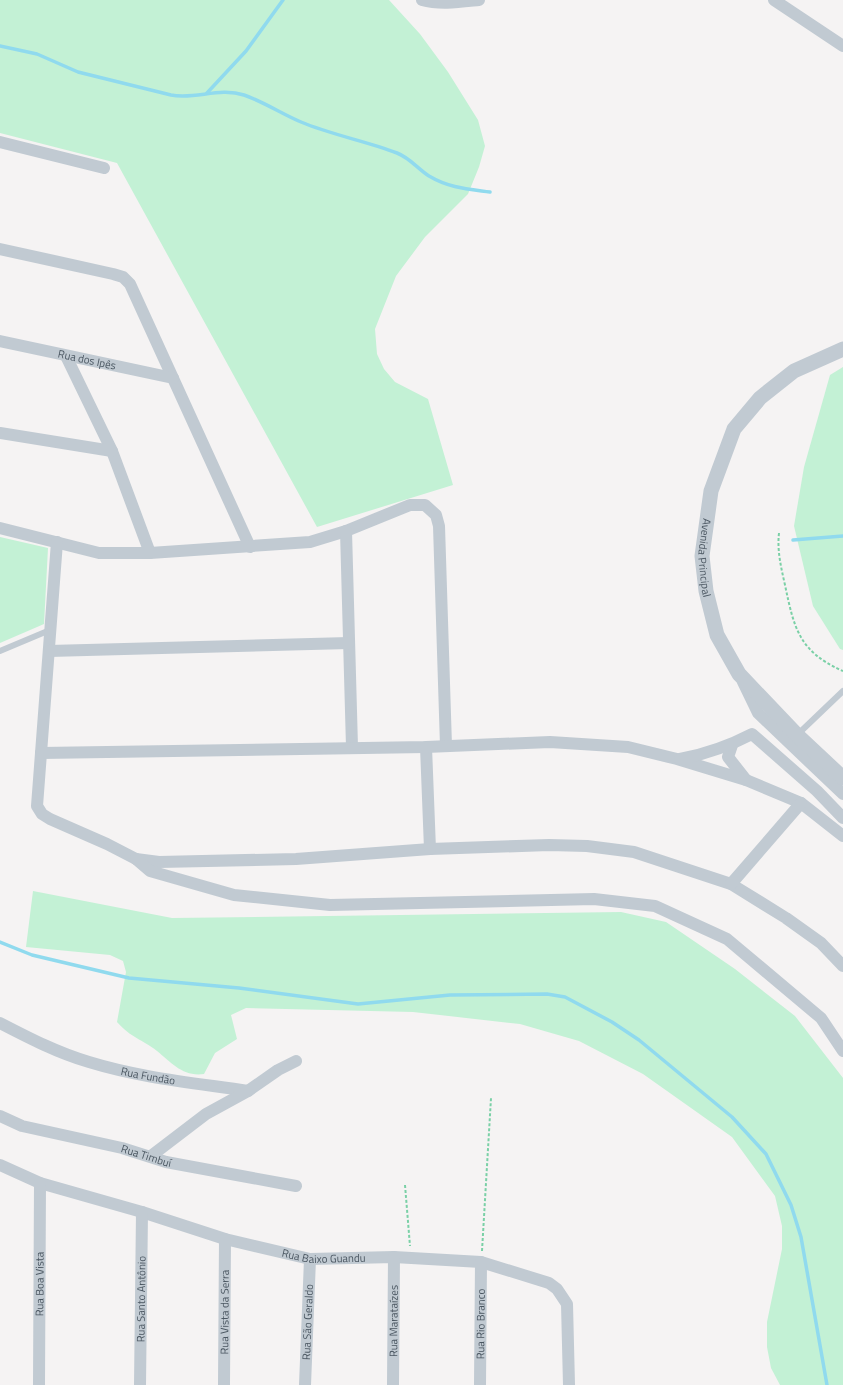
<svg xmlns="http://www.w3.org/2000/svg" width="843" height="1385" font-family="'Titillium Web',sans-serif">
  <style>
    .green { fill: #c3f1d5 }
    .lines { fill: none; stroke-linecap: round; stroke-linejoin: round }
    .stream { stroke: #90daee; stroke-width: 3.5 }
    .path { stroke: #7ad0a6; stroke-width: 2; stroke-dasharray: 3 2; stroke-linecap: butt }
    .service { stroke: #c1cad2; stroke-width: 6 }
    .minor { stroke: #c1cad2; stroke-width: 12 }
    .tertiary { stroke: #c1cad2; stroke-width: 15 }
    .labels { text-anchor: middle; dominant-baseline: central; stroke-width: 3; stroke-linejoin: round; paint-order: stroke }
    .street-label { font-size: 11px; fill: #4a5661; stroke: #fff }
  </style>
  <rect width="100%" height="100%" fill="#f5f3f3"/>
  <g class="green">
    <path d="M 0,0 L 389,0 L 420,34 L 448,72 L 478,120 L 485,146 L 479,167 L 468,194 L 425,237 L 396,276 L 375,329 L 377,354 L 384,369 L 395,382 L 428,399 L 453,485 L 317,527 L 117,163 L 0,133 Z"/>
    <path d="M 843,367 L 843,650 L 840,649 L 813,606 L 794,526 L 804,467 L 830,375 Z"/>
    <path d="M 0,537 L 48,548 L 44,624 L 0,643 Z"/>
    <path d="M 33,891 L 172,918 L 621,912 L 666,922 L 735,969 L 795,1016 L 843,1078 L 843,1385 L 780,1385 L 771,1368 L 767,1347 L 767,1322 L 782,1249 L 782,1226 L 775,1196 L 732,1137 L 643,1074 L 579,1041 L 520,1024 L 413,1012 L 246,1008 L 231,1015 L 237,1039 L 215,1053 L 204,1074 C 183,1077 172,1063 157,1051 C 142,1039 131,1038 117,1022 L 126,972 L 123,961 L 110,955 L 26,947 Z"/>
  </g>
  <g class="lines">
    <g class="stream">
      <path d="M 0,46 L 37,54 L 78,72 L 171,95 C 195,100 219,87 244,95 C 264,102 282,114 301,122 C 332,135 366,141 397,153 C 410,158 418,169 429,176 C 449,188 468,189 490,192"/>
      <path d="M 207,93 L 246,51 L 283,0"/>
      <path d="M 793,540 L 843,536"/>
      <path d="M 0,942 L 32,955 L 129,978 L 239,988 L 358,1004 L 450,995 L 547,994 L 565,997 L 612,1022 L 639,1040 L 732,1117 L 766,1154 L 791,1205 L 801,1237 L 827,1385"/>
    </g>
    <g class="path">
      <path d="M 779,533 C 777,551 781,567 785,585 C 794,628 799,652 843,671"/>
      <path d="M 405,1185 L 410,1246"/>
      <path d="M 482,1251 L 491,1098"/>
    </g>
    <g class="service">
      <path d="M 0,651 L 50,630"/>
      <path d="M 797,735 L 843,691"/>
    </g>
    <g class="minor">
      <path d="M 422,0 C 440,5 460,2 479,0"/>
      <path d="M 774,0 L 843,46"/>
      <path d="M 0,142 L 104,168"/>
      <path d="M 0,249 L 113,274 L 123,277 L 130,284 L 250,547"/>
      <path id="s1" d="M 0,341 L 173,378"/>
      <path d="M 66,356 L 112,451 L 150,553"/>
      <path d="M 0,433 L 112,451"/>
      <path d="M 0,528 L 99,553 L 150,553 L 310,542 L 346,531 L 410,505 L 425,505 L 436,515 L 439,526 L 446,746"/>
      <path d="M 346,531 L 352,747"/>
      <path d="M 57,542 L 37,806 L 42,814 L 50,819 L 107,844 L 136,859 L 159,862 L 296,859 L 430,849 L 549,845 L 587,846 L 634,852 L 731,884 L 786,918 L 821,943 L 843,966"/>
      <path d="M 49,651 L 349,643"/>
      <path d="M 743,682 L 758,713 L 843,794"/>
      <path d="M 732,745 L 728,757 L 746,780"/>
      <path d="M 426,747 L 430,849"/>
      <path d="M 41,753 L 426,747 L 550,742 L 628,747 L 677,759 L 746,780 L 801,803 L 843,836"/>
      <path d="M 680,759 C 706,754 729,746 752,734 L 817,791 L 843,818"/>
      <path d="M 136,859 L 150,871 L 234,895 L 330,905 L 594,899 L 655,906 L 727,939 L 821,1018 L 843,1051"/>
      <path d="M 731,884 L 801,803"/>
      <path id="s2" d="M 0,1023 C 29,1038 58,1053 89,1062 C 141,1078 195,1083 248,1091"/>
      <path id="s3" d="M 0,1116 L 22,1126 L 122,1148 L 166,1162 L 296,1186"/>
      <path d="M 151,1156 L 206,1114 L 248,1091 L 278,1070 L 296,1061"/>
      <path id="s4" d="M 0,1165 L 40,1183 L 142,1212 L 225,1239 L 310,1259 L 394,1257 L 481,1262 L 549,1283 L 557,1289 L 567,1304 L 569,1385"/>
      <path id="s5" d="M 39,1385 L 40,1183"/>
      <path id="s6" d="M 140,1385 L 142,1212"/>
      <path id="s7" d="M 224,1385 L 225,1239"/>
      <path id="s8" d="M 305,1385 L 310,1259"/>
      <path id="s9" d="M 393,1385 L 394,1257"/>
      <path id="s10" d="M 480,1385 L 481,1262"/>
    </g>
    <path class="tertiary" id="s11" d="M 843,349 L 794,371 L 760,398 L 734,429 L 711,491 L 702,556 L 706,591 L 717,635 L 739,674 L 797,735 L 843,778"/>
  </g>
  <g class="labels">
    <g class="street-label">
      <text stroke="none"><textPath href="#s1" startOffset="89">Rua dos Ipês</textPath></text>
      <text stroke="none"><textPath href="#s11" startOffset="271">Avenida Principal</textPath></text>
      <text stroke="none"><textPath href="#s2" startOffset="158">Rua Fundão</textPath></text>
      <text stroke="none"><textPath href="#s3" startOffset="152">Rua Timbuí</textPath></text>
      <text stroke="none"><textPath href="#s4" startOffset="338">Rua Baixo Guandu</textPath></text>
      <text stroke="none"><textPath href="#s5" startOffset="101">Rua Boa Vista</textPath></text>
      <text stroke="none"><textPath href="#s6" startOffset="86">Rua Santo Antônio</textPath></text>
      <text stroke="none"><textPath href="#s7" startOffset="73">Rua Vista da Serra</textPath></text>
      <text stroke="none"><textPath href="#s9" startOffset="64">Rua Marataízes</textPath></text>
      <text stroke="none"><textPath href="#s8" startOffset="63">Rua São Geraldo</textPath></text>
      <text stroke="none"><textPath href="#s10" startOffset="61">Rua Rio Branco</textPath></text>
    </g>
  </g>
</svg>
